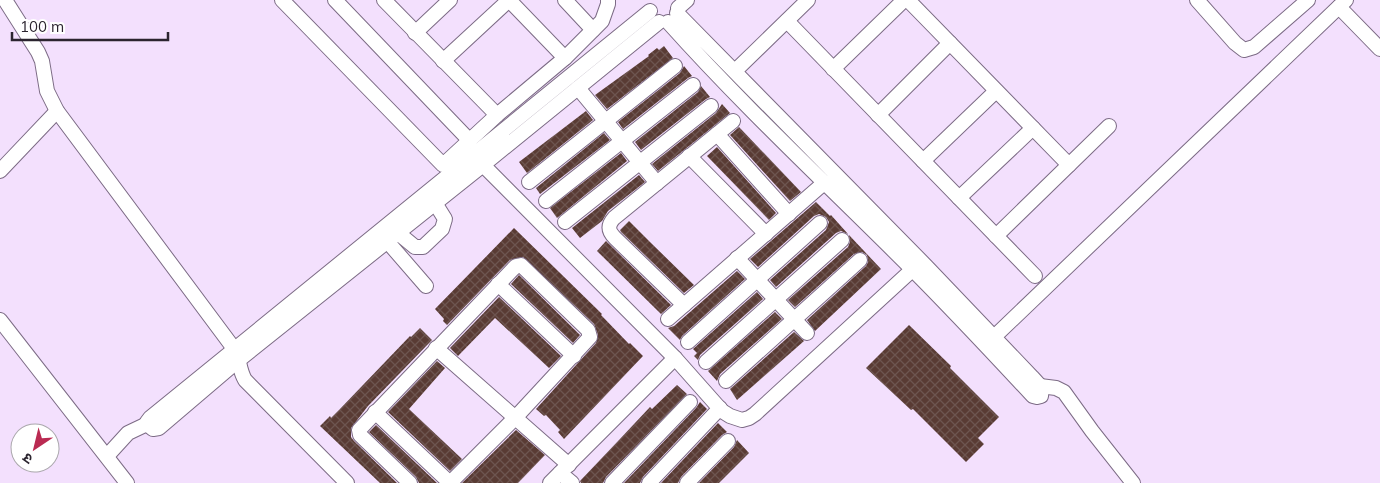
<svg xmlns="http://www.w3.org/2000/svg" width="1380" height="483" font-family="Mulish,'Noto Sans Devanagari',sans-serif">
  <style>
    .building { fill: url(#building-cross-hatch) }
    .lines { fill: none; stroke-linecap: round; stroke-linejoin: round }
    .minor-casing { stroke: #7c6b85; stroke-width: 16 }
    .minor { stroke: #fff; stroke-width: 14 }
  </style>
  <defs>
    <pattern id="building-cross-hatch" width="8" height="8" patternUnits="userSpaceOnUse" patternTransform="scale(1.25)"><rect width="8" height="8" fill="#593b34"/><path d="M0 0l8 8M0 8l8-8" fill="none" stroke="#6d5550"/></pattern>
  </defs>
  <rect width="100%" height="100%" fill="#f3e0fd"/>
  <g class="building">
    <path d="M 664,46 L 673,58 L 607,109 L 595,95 L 649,56 L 648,55 L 657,48 L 659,50 Z"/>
    <path d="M 684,66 L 692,76 L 688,78 L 623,129 L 618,122 L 680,73 Z"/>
    <path d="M 701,86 L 710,97 L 706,99 L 641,150 L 635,142 L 698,92 Z"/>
    <path d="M 722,104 L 730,113 L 658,171 L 652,164 L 716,113 Z"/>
    <path d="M 586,111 L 593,120 L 527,173 L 519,162 Z"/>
    <path d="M 739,127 L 801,192 L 790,201 L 730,135 Z"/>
    <path d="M 604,133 L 610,140 L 540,194 L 536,188 Z"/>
    <path d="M 717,147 L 776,213 L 769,220 L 707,156 Z"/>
    <path d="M 621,153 L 627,161 L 557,218 L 550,208 Z"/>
    <path d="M 639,175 L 645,182 L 608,211 L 602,221 L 580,238 L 572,228 Z"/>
    <path d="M 816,202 L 830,216 L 831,215 L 848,234 L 841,231 L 836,233 L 776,287 L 770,280 L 826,230 L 829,222 L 826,217 L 819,214 L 814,216 L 758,267 L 750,259 Z"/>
    <path d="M 629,221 L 651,243 L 694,285 L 684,293 L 621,232 L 620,230 Z"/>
    <path d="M 514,228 L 602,314 L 601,315 L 629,344 L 630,343 L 643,356 L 564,439 L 558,432 L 560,430 L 546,415 L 544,416 L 536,409 L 596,343 L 598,335 L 594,324 L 523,257 L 510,260 L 447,325 L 443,321 L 444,319 L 435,309 Z"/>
    <path d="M 849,235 L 881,269 L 815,331 L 807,320 L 866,266 L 868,262 L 867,255 L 862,252 L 854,254 L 795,307 L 788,300 L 848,247 L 850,242 Z"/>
    <path d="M 606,241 L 671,305 L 661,314 L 597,251 Z"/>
    <path d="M 737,271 L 745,279 L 682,336 L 680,340 L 668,328 L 674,326 Z"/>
    <path d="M 519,275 L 580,335 L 573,343 L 511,284 Z"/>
    <path d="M 757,292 L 763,299 L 700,355 L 698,360 L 694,356 L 697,353 L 693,349 Z"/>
    <path d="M 499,297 L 561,356 L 549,368 L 495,318 L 458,356 L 450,348 Z"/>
    <path d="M 775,312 L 782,319 L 720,374 L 717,381 L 708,371 Z"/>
    <path d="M 909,325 L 951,366 L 950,368 L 999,417 L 978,438 L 984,444 L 966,462 L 913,409 L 911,410 L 866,368 Z"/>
    <path d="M 420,328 L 432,340 L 368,406 L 351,428 L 351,437 L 354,441 L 397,483 L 380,483 L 320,426 L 330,416 L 331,418 L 339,410 L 410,336 L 411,337 Z"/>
    <path d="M 794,332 L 804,341 L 737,400 L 730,389 Z"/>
    <path d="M 437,361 L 445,368 L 409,409 L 462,459 L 450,471 L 388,412 Z"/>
    <path d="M 677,385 L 687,394 L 606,477 L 603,483 L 581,483 L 580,481 L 619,440 L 650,407 L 652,409 Z"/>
    <path d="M 700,402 L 707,409 L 643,477 L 640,483 L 624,483 L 696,408 Z"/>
    <path d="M 718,423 L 727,432 L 722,435 L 681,477 L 678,483 L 661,483 Z"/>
    <path d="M 376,425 L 437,483 L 419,483 L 416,477 L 369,432 Z"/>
    <path d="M 516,430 L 545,455 L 518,483 L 462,483 Z"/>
    <path d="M 737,440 L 749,453 L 719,483 L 699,483 L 734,447 Z"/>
  </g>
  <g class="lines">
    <g class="minor-casing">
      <g id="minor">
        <path d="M 5,0 L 38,52 L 42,61 L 47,91 L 57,111 L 235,350 C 240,360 239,370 245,380 L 347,483"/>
        <path d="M 282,0 L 443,165 L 497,115"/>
        <path d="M 335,0 L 470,141"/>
        <path d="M 384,0 L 497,115 L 565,58 L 602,21 L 608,4 L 608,0"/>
        <path d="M 509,0 L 565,58"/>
        <path d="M 565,0 L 593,30"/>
        <path d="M 908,0 L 1069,165"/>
        <path d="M 1197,0 L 1235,43 L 1244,50 L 1254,47 L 1308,0"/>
        <path d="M 1339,7 L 1380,49"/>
        <path d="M 678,8 L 687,0"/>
        <path d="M 650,11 L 150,418 L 147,422 L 148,425 L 153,429 L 159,428 L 240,359 L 483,165 L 659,22"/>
        <path d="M 787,21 L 1035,276"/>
        <path d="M 668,22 C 745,108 829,186 910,267 C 952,309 993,353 1033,396 L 1037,397 L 1041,396 L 1042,388 L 1032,377 L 926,266 L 677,13"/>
        <path d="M 415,33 L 450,0"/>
        <path d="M 443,61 L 509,0"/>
        <path d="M 833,69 L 904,0"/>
        <path d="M 735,71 L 808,0"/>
        <path d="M 578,88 L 657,183"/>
        <path d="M 878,115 L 950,43"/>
        <path d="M 717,134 L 789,214"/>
        <path d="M 689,156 L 766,234"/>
        <path d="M 923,161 L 996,91"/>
        <path d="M 483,165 L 675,358 L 722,411 L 730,416 L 742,420 L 749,418 L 755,414 L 912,270"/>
        <path d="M 0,171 L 57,111"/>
        <path d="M 529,182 L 675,66"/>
        <path d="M 959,198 L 1033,128"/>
        <path d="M 546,201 L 693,85"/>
        <path d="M 565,222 L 711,106"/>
        <path d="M 398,233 L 415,247 L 423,247 L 442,229 L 445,219 L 435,203"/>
        <path d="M 996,236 L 1109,126"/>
        <path d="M 387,241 L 426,286"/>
        <path d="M 737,258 L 807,333"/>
        <path d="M 498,284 L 574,356"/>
        <path d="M 684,305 L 615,238 C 608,231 607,226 614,218 L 733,121"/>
        <path d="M 668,319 L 824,183"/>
        <path d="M 0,320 L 127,483"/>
        <path d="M 994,337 L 1346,0"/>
        <path d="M 688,342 L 820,223"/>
        <path d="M 436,348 L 569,465"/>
        <path d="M 706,362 L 842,240"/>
        <path d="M 726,381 L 860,260"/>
        <path d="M 1040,386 L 1056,388 L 1064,392 L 1092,431 L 1133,483"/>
        <path d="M 375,412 L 450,483"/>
        <path d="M 107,456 L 128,433 L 147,424"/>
        <path d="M 560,473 L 572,483"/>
        <path d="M 410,483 L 360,435 L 359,430 L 513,269 L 516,266 L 521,265 L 588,330 L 590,337 L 515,418 L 450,483"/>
        <path d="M 550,483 L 675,358"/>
        <path d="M 612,483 L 690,402"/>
        <path d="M 649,483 L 720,408"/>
        <path d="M 687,483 L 728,441"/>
      </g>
    </g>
    <use href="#minor" class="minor"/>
  </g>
  <g transform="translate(35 448) rotate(215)"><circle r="24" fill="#ffffff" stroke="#aaa7ac"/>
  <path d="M0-4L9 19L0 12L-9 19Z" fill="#ba2a52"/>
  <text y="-8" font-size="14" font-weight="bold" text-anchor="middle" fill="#2b242f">उ</text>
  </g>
  <path d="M12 32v8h156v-8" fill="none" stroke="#2b242f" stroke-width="2.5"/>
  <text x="20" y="32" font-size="15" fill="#2b242f" stroke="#ffffff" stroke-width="4" paint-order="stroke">100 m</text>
</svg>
